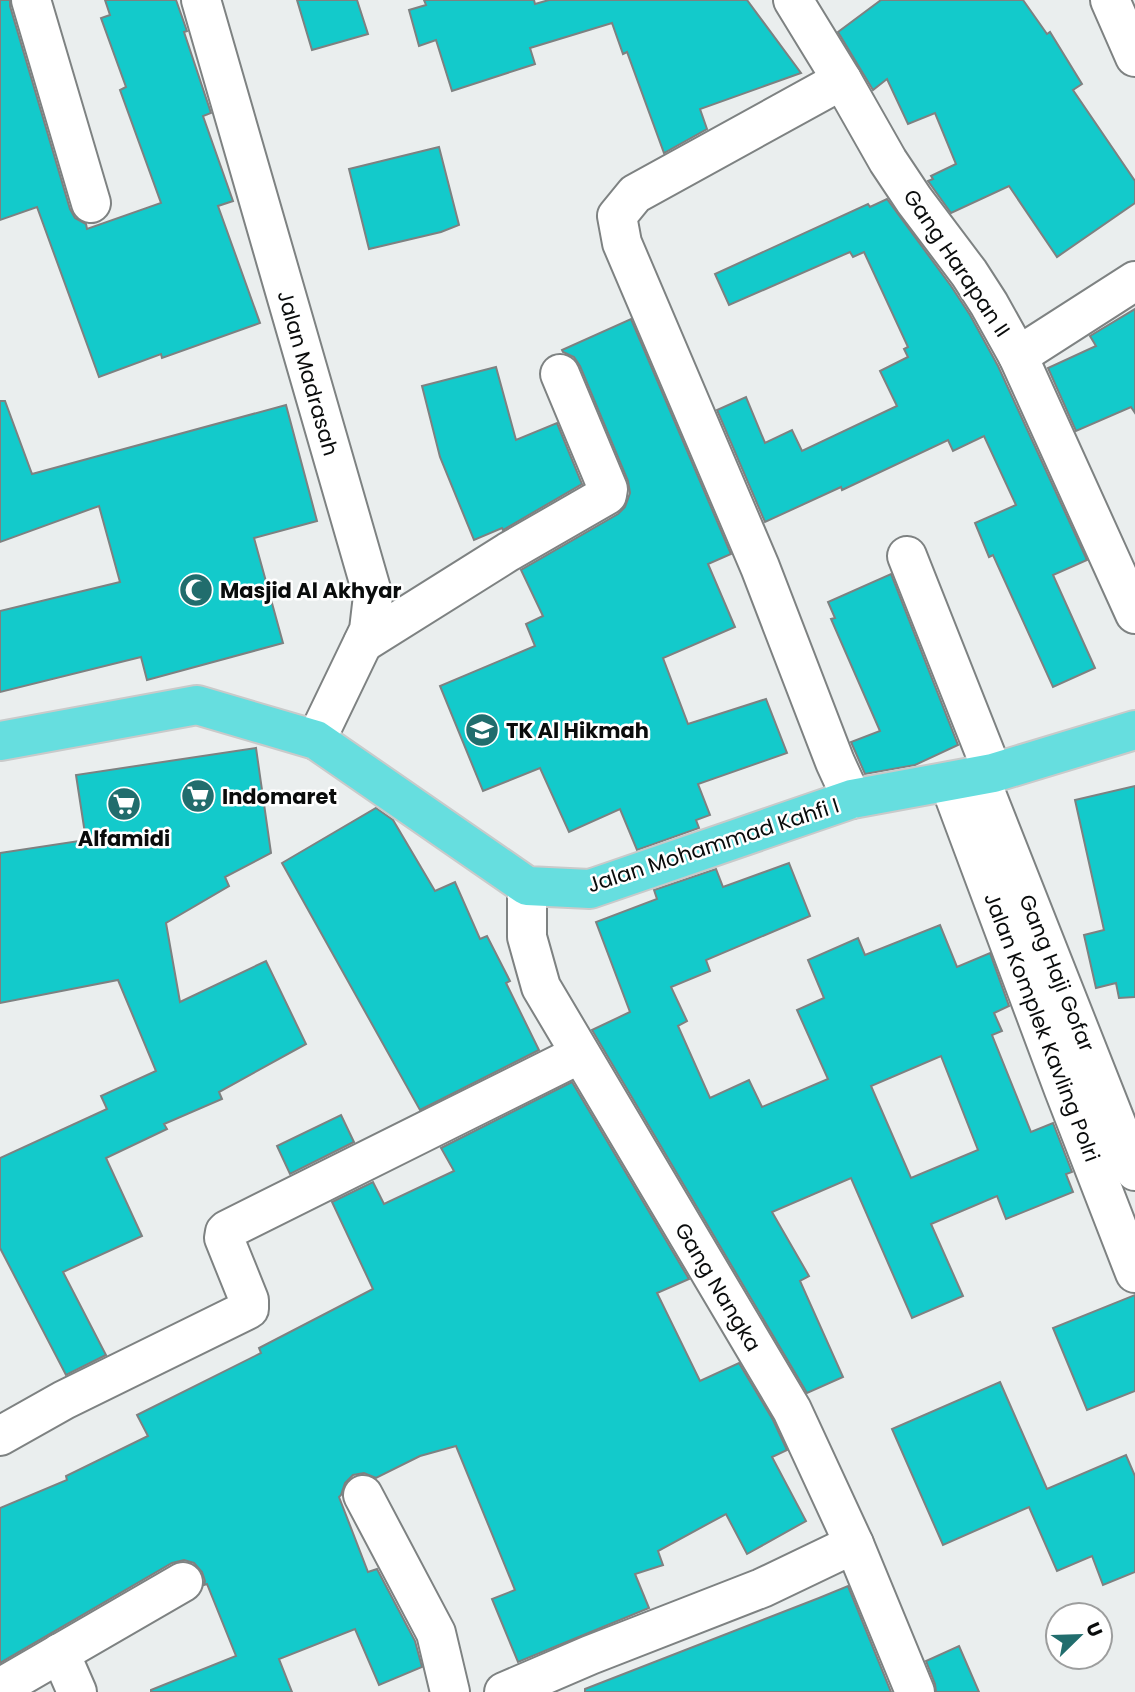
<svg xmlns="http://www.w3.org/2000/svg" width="1135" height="1692" font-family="Poppins,sans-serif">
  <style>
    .building { fill: #13cacb; stroke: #7e8181; stroke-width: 2; fill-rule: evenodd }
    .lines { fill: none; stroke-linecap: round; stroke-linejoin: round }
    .minor-casing { stroke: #7e8282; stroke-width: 42 }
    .major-casing { stroke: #c9caca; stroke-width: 42 }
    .minor { stroke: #fff; stroke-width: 38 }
    .major { stroke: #66dedf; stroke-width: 38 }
    .labels { text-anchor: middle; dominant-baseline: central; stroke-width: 5; stroke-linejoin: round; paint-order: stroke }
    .street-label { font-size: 21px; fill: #0a0c0c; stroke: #fff }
    .poi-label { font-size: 21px; font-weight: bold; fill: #0a0c0c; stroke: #fff; text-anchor: start }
  </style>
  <rect width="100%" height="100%" fill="#eaeeee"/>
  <g class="building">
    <path d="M 0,0 L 10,0 L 10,6 L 70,209 L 75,218 L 86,224 L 87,229 L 161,203 L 120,90 L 126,87 L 101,18 L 110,15 L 105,0 L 176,0 L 187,31 L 184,32 L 211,113 L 203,116 L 233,201 L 218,206 L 260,323 L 162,358 L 161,354 L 99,377 L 37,207 L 0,220 Z"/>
    <path d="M 297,0 L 357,0 L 368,34 L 312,50 Z"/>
    <path d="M 424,0 L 534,0 L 535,4 L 549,0 L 747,0 L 801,73 L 700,109 L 707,129 L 664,153 L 627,52 L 623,54 L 612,23 L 530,48 L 535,64 L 452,91 L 436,40 L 419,46 L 409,10 L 426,5 Z"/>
    <path d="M 881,0 L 1023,0 L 1047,34 L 1050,32 L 1082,84 L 1073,90 L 1135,181 L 1135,203 L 1057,257 L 1009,186 L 951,213 L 928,181 L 933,179 L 931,176 L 956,164 L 935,113 L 908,124 L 887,79 L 873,90 L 838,32 Z"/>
    <path d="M 439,147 L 459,225 L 441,232 L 369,249 L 349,169 Z"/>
    <path d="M 887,199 L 951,286 L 970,315 L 998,366 L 1087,560 L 1053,575 L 1095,668 L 1053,687 L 993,555 L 989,557 L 975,523 L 1016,505 L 984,436 L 953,451 L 948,440 L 842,490 L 841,487 L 765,522 L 717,410 L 746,397 L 765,443 L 792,430 L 802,451 L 897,406 L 880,371 L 908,357 L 904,349 L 908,347 L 864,252 L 853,257 L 850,252 L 729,305 L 715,274 L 868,204 L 870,207 Z"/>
    <path d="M 1135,309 L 1135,413 L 1131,407 L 1076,431 L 1048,368 L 1096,346 L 1090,336 Z"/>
    <path d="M 631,319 L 731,554 L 708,564 L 735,627 L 663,658 L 688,724 L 766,699 L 787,753 L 698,784 L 710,815 L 696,820 L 699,828 L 637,850 L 620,809 L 569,832 L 540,768 L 483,791 L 440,686 L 535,646 L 526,624 L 543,616 L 521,570 L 618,514 L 625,507 L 630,493 L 628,481 L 580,366 L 574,357 L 563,352 L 562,350 Z"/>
    <path d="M 496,367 L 516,440 L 557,423 L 582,484 L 503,530 L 502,528 L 474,540 L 440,457 L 422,386 Z"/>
    <path d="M 0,401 L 5,401 L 32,474 L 286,405 L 317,521 L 254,538 L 283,643 L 147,680 L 141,657 L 0,692 L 0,611 L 120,582 L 99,506 L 0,542 Z"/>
    <path d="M 891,574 L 958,745 L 915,765 L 865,774 L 851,742 L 880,731 L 831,619 L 835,618 L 828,602 Z"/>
    <path d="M 256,748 L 271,853 L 225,877 L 229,886 L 166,923 L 180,1002 L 266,961 L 306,1044 L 219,1092 L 222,1099 L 164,1124 L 167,1129 L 106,1158 L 142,1236 L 63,1272 L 106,1355 L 66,1375 L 0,1248 L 0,1158 L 107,1109 L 101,1096 L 156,1071 L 118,980 L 0,1003 L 0,853 L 86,840 L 76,775 Z"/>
    <path d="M 1135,786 L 1135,997 L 1119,998 L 1116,983 L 1096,988 L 1084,935 L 1104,930 L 1075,800 Z"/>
    <path d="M 376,808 L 393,820 L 435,891 L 455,882 L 480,939 L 487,936 L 510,981 L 506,983 L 539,1050 L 420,1110 L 282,863 Z"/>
    <path d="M 789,863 L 810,916 L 706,960 L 710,971 L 671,987 L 687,1021 L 678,1026 L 710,1098 L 749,1080 L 762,1107 L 828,1079 L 797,1010 L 824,998 L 808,960 L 858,938 L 865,955 L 940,925 L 957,967 L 990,953 L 1009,1006 L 994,1013 L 1002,1031 L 992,1035 L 1031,1132 L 1053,1123 L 1072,1172 L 1066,1174 L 1073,1192 L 1006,1219 L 997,1196 L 931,1224 L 963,1296 L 912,1318 L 851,1178 L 772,1212 L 809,1276 L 800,1281 L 843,1377 L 807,1393 L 592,1030 L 630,1012 L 596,922 L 657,899 L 654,890 L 716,869 L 723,887 ZM 941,1056 L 978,1150 L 911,1178 L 871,1086 Z"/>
    <path d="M 572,1082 L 689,1279 L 657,1293 L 700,1381 L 739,1363 L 773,1420 L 787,1450 L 772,1457 L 806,1521 L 747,1554 L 726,1514 L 658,1551 L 663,1565 L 635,1574 L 649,1608 L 518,1662 L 492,1599 L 515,1590 L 456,1446 L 420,1456 L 376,1478 L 364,1473 L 353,1475 L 345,1483 L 341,1495 L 339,1497 L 368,1572 L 377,1569 L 415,1641 L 422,1667 L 379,1685 L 355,1629 L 279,1659 L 292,1692 L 151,1692 L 151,1690 L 236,1656 L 207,1584 L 204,1585 L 205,1581 L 202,1572 L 194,1563 L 184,1560 L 172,1563 L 0,1663 L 0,1508 L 67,1480 L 66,1476 L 148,1436 L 137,1415 L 261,1353 L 259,1348 L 373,1289 L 332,1202 L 373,1182 L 384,1204 L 454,1171 L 441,1148 Z"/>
    <path d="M 341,1115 L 354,1142 L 290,1174 L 277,1146 Z"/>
    <path d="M 1135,1295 L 1135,1391 L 1087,1410 L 1053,1328 Z"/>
    <path d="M 1000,1382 L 1047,1489 L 1126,1455 L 1135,1476 L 1135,1572 L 1103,1585 L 1092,1556 L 1057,1571 L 1029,1507 L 943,1545 L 892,1429 Z"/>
    <path d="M 848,1586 L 891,1692 L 585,1692 L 585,1689 L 819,1598 Z"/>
    <path d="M 959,1646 L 979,1692 L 936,1692 L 935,1684 L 926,1661 Z"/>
  </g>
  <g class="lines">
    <g class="minor-casing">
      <g id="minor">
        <path d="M 31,0 L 91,203"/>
        <path d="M 201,0 L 373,596 L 369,630 L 316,740"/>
        <path d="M 793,0 L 842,80 L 888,161 L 914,200 L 969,273 L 989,304 L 1018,356 L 1135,614"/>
        <path d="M 1110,0 L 1135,57"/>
        <path d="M 842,80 L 635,194 L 617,216 L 622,243 L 760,567 L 835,762 L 852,799"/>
        <path d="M 1018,356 L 1135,281"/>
        <path d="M 907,556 L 993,773"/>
        <path d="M 363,643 L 508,552 L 607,495 L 608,489 L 560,374"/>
        <path d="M 979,776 L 1135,1171"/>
        <path d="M 949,782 L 1064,1090 L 1135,1273"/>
        <path d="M 527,886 L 527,937 L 541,987 L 792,1410 L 854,1544 L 915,1692"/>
        <path d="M 0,1436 L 64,1400 L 249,1309 L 249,1300 L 224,1238 L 225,1232 L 227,1230 L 580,1054"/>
        <path d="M 363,1495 L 436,1633 L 450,1692"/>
        <path d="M 60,1653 L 77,1692"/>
        <path d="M 0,1688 L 183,1582"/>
        <path d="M 504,1692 L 590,1655 L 762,1588 L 854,1544"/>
      </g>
    </g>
    <g class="major-casing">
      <path id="major" d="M 0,741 L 197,705 L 316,740 L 527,886 L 590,889 L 852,799 L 993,773 L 1135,730"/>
    </g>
    <use href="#minor" class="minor"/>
    <use href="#major" class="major"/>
  </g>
  <defs>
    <g id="mosque-disc" transform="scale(1.75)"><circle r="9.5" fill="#216d6d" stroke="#fff"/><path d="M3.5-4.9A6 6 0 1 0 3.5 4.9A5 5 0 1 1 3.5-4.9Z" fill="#fff"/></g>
    <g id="school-disc" transform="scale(1.75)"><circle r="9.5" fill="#216d6d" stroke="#fff"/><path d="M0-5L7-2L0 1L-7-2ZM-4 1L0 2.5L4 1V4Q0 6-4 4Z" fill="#fff"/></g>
    <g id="supermarket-disc" transform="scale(1.75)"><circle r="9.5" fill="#216d6d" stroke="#fff"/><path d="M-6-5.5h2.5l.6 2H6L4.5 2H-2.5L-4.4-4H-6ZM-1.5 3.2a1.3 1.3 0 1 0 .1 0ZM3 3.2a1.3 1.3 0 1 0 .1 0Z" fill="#fff"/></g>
  </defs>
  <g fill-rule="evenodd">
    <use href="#mosque-disc" x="196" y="590"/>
    <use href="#school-disc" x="482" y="730"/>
    <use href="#supermarket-disc" x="198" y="796"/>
    <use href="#supermarket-disc" x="124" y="804"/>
  </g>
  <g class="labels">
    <g class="street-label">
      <text transform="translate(957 263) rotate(56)">Gang Harapan II</text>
      <text transform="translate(308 373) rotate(74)">Jalan Madrasah</text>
      <text transform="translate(713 845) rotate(-18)">Jalan Mohammad Kahfi I</text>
      <text transform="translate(1057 973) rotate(68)">Gang Haji Gofar</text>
      <text transform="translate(1042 1027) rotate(69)">Jalan Komplek Kavling Polri</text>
      <text transform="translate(718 1287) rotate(59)">Gang Nangka</text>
    </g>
    <g class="poi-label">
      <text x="220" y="590">Masjid Al Akhyar</text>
      <text x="506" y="730">TK Al Hikmah</text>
      <text x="222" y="796">Indomaret</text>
      <text x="124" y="838" text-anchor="middle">Alfamidi</text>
    </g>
  </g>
  <g transform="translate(1079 1636) rotate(67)"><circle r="33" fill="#ffffff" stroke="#9d9e9e" stroke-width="2"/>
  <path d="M0-5L12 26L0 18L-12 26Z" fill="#216d6d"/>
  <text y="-10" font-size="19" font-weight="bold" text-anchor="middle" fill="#0a0c0c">U</text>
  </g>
</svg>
